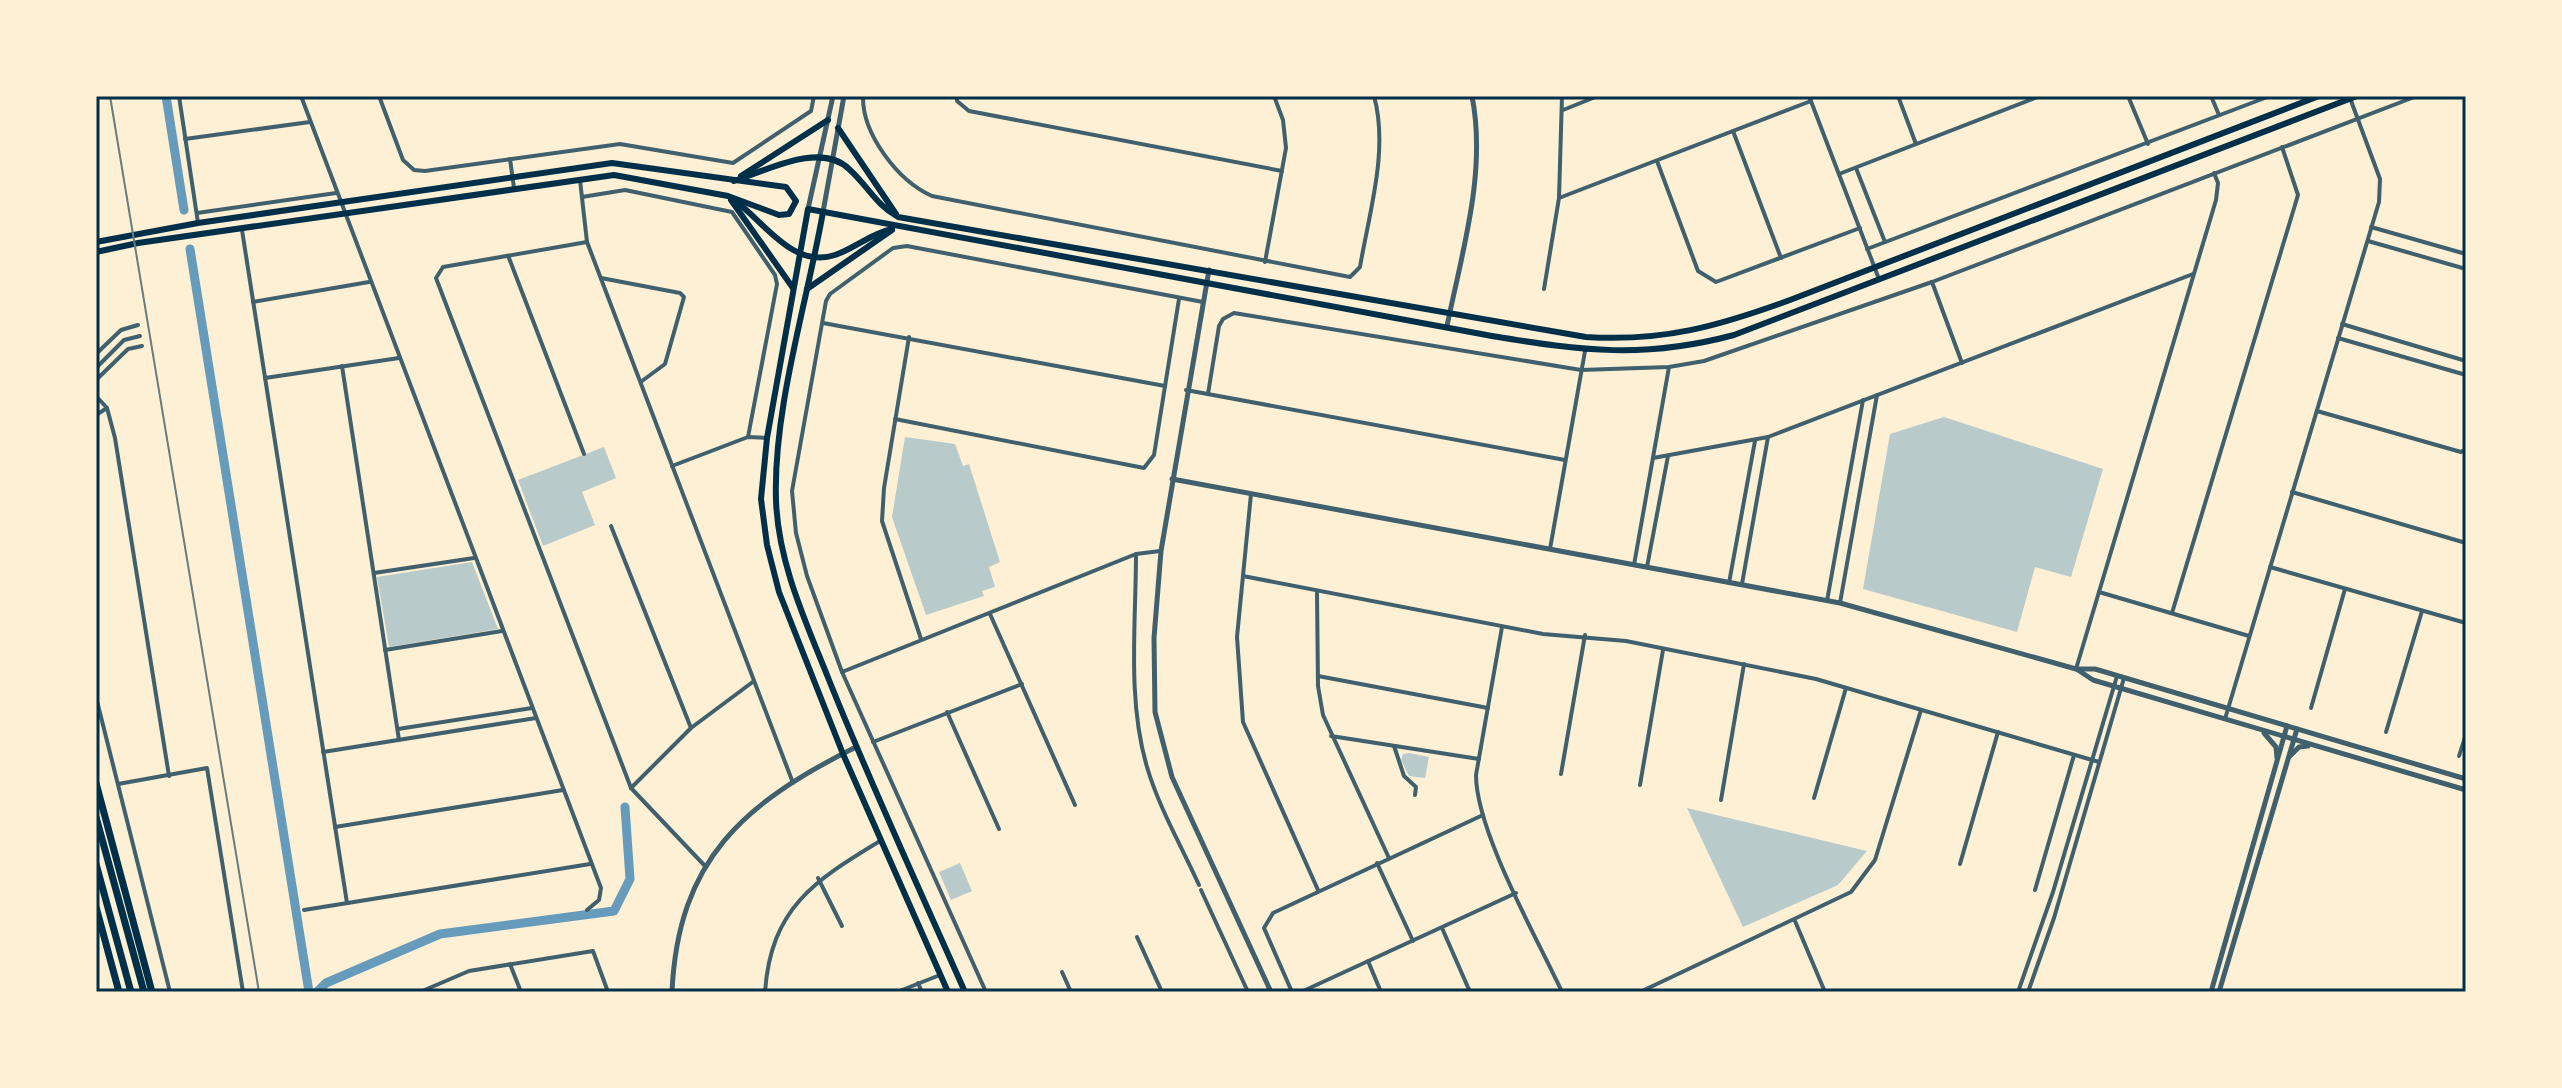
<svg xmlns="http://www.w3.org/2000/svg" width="2562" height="1088" font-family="'Alegreya Sans',sans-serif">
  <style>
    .green { fill: #b9caca }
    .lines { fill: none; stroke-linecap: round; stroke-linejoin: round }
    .canal { stroke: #669bbc; stroke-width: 9 }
    .minor { stroke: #3f606c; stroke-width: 4 }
    .tertiary { stroke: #3f606c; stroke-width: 5 }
    .secondary { stroke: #003049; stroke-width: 6 }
    .motorway { stroke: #003049; stroke-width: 7 }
    .tram { stroke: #657d81; stroke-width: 2 }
    .neatline { fill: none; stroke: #003049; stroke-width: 3 }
  </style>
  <rect width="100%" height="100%" fill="#fdf0d5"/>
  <g class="green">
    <path d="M 1944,417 L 2103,469 L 2071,577 L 2035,567 L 2017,632 L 1863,589 L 1890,434 Z"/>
    <path d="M 905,437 L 955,444 L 963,466 L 969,464 L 1000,562 L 989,567 L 995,587 L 982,591 L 984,596 L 926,615 L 892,517 Z"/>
    <path d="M 604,447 L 616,478 L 582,492 L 595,525 L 543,546 L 518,480 Z"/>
    <path d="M 472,562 L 498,629 L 389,647 L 377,577 Z"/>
    <path d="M 1409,753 L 1429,757 L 1425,778 L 1409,776 L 1401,760 L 1403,754 Z"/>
    <path d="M 1687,808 L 1867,851 L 1838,885 L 1743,927 Z"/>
    <path d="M 960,863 L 972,891 L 951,900 L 939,872 Z"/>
  </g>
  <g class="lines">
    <g class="canal">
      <path d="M 166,96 L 184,210"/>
      <path d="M 190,249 L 309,992"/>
      <path d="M 317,992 L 326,983 L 440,934 L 614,911 L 630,879 L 625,807"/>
    </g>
    <g class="minor">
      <path d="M 179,96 L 198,223"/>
      <path d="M 301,96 L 601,888 L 599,900 L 587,910"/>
      <path d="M 379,96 L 403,160 L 414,170 L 425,171 L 620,144 L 733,163 L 811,111 L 814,96"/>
      <path d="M 863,96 C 862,134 898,181 932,196 L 1350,277 L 1360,267 C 1369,213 1389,150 1374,96"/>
      <path d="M 957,96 L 957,101 L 969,111 L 1282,171"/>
      <path d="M 1809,96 L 1879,279"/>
      <path d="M 1898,96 L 1916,144"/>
      <path d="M 2128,96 L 2148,144"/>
      <path d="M 2211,96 L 2219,115"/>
      <path d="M 1563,110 L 1598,96"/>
      <path d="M 1733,131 L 1781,258"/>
      <path d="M 185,139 L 310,122"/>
      <path d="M 510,159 L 514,188"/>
      <path d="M 1657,161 L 1698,271 L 1716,282 L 1860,228"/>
      <path d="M 1856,168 L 1885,242"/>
      <path d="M 1839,174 L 2040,96"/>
      <path d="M 580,180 L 587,242 L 793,783"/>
      <path d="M 582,197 L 625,190 L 732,212 L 775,275 L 777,284 L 748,437"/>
      <path d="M 1559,198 L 1811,101"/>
      <path d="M 197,213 L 336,193"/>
      <path d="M 2371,227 L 2466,254"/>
      <path d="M 242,230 L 347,903"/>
      <path d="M 2368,241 L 2466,269"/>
      <path d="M 587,242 L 443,267 L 436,278 L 631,788 L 705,866"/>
      <path d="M 1867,249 L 2270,96"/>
      <path d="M 509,258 L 584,454"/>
      <path d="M 1265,262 L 1286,148 L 1283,120 L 1274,96"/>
      <path d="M 601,278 L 680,293 L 684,297 L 665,364 L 642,381"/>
      <path d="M 1932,282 L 1962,363"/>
      <path d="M 1544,289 L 1559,198 L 1562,96"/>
      <path d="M 253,302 L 369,282"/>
      <path d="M 823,323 L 1165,386"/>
      <path d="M 2342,324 L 2466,361"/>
      <path d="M 909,337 L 884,488 L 882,521 L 921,639"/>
      <path d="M 2338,338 L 2466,375"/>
      <path d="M 96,354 L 121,330 L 138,325"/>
      <path d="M 342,366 L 399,740"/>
      <path d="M 96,368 L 124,340 L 140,336"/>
      <path d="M 265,378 L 399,358"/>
      <path d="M 96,380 L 128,349 L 142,346"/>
      <path d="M 1186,390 L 1565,460"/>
      <path d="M 1208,394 L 1219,326 L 1223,319 L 1234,313 L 1581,370 L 1669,367 L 1704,361 L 1932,282 L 2417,96"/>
      <path d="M 96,396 L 107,408 L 115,438 L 169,776"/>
      <path d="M 2317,411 L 2461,452 L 2466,449"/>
      <path d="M 96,415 L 107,408"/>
      <path d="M 895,419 L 1144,468 L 1154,455 L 1179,299"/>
      <path d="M 1653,458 L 1768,437 L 2193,274"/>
      <path d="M 672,466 L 748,437 L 767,438"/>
      <path d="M 2292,492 L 2466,543"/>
      <path d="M 1251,494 L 1237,637 L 1243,722 L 1318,890"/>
      <path d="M 611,526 L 691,728"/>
      <path d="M 1550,549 L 1585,351"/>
      <path d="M 1136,554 C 1136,624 1127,699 1147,767 C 1159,808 1182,847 1199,885"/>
      <path d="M 1634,565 L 1669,367"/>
      <path d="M 1647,567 L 1668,456"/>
      <path d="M 2270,567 L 2466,623"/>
      <path d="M 374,573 L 474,558"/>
      <path d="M 1243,576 L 1543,634 L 1626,641 L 1816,679 L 2099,762"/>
      <path d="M 1729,583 L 1755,441"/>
      <path d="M 1742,584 L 1768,437"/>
      <path d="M 2099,592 L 2249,636"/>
      <path d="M 1317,593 L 1318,686 L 1323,715 L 1389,858"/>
      <path d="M 1827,601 L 1863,400"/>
      <path d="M 1840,603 L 1877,395"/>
      <path d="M 2172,613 L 2298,195 L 2282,147"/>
      <path d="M 990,614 L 1075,805"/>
      <path d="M 1502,627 L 1476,775 C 1476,831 1537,938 1562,992"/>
      <path d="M 385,650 L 502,631"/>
      <path d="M 2076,669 L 2216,200 L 2218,183 L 2214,173"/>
      <path d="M 842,672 L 1136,554 L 1160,551"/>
      <path d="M 1318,676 L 1488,708"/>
      <path d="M 96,697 L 170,992"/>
      <path d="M 2311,708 L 2345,589"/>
      <path d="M 947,712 L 999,829"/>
      <path d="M 2225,719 L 2379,202 L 2380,179 L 2350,98"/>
      <path d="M 398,729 L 532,708"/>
      <path d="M 2386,732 L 2422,611"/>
      <path d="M 1331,736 L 1479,759"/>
      <path d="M 873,742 L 1022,684"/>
      <path d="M 1394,746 L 1404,776 L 1416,787 L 1415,795"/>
      <path d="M 323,752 L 536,718"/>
      <path d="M 2459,756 L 2466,734"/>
      <path d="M 1561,774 L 1585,635"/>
      <path d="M 118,784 L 207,768 L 243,992"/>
      <path d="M 1640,785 L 1663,650"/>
      <path d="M 631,788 L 691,728 L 754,681"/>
      <path d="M 1814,798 L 1846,688"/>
      <path d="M 1721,800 L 1744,664"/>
      <path d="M 335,827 L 563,790"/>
      <path d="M 1377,863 L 1413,941"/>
      <path d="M 1960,864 L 1998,732"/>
      <path d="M 818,878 L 842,926"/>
      <path d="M 1201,890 L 1248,992"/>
      <path d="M 2035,890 L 2074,755"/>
      <path d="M 304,910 L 590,864"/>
      <path d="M 1795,921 L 1825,992"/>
      <path d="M 1442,928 L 1470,992"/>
      <path d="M 1137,937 L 1162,992"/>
      <path d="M 1368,961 L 1381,992"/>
      <path d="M 510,964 L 521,992"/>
      <path d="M 1062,972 L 1071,992"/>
      <path d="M 918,983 L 922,992"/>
      <path d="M 420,992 L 469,971 L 593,951 L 608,992"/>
      <path d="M 765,992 C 771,908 814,881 880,841"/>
      <path d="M 897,992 L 940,975"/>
      <path d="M 986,992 L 842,672 L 807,576 L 796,533 L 792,491 L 826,301 L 830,294 L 893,248 L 907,246 L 1203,302"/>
      <path d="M 1292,992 L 1264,928 L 1273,913 L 1483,815"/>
      <path d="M 1301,992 L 1516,893"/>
      <path d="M 1640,992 L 1851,892 L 1875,860 L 1921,710"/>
      <path d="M 2018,992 L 2053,892 L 2117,676"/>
      <path d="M 2028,992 L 2054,918 L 2124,678"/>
    </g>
    <g class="tertiary">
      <path d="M 808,209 L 833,96"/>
      <path d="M 823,212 L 844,96"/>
      <path d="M 1209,270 L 1161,551 L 1154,638 L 1155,712 L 1172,777 L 1271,992"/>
      <path d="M 1447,326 C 1462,252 1487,172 1472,96"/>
      <path d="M 1172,479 L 1840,603 L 2076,669 L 2095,669 L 2466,779"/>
      <path d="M 2078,670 L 2093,680 L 2466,790"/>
      <path d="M 2264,733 L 2276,747 L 2277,758"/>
      <path d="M 2290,756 L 2299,747 L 2308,746"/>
      <path d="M 672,992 C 678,859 744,803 856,747"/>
      <path d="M 2211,992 L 2287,726"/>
      <path d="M 2219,992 L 2297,729"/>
    </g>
    <g class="secondary">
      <path d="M 838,128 L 896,214"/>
      <path d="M 741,176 L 828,120"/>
      <path d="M 734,181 C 766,171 820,141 849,169 C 868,186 875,204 898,217 L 1586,337 C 1663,342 1719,326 1790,300 L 2319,96"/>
      <path d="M 731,200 L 793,288"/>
      <path d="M 734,200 C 764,221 792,269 835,255 C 855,248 870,234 892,229"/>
      <path d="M 823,212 C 807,303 773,409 776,500 C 778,563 806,622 829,680 C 871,785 919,888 965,992"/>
      <path d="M 96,242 L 198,223 L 612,163 L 786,187 L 796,201 L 789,214 L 779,215 L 728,196 L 614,175 L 138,243 L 96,252"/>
      <path d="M 807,289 L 892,230"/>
      <path d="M 948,992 L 843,754 L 779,592 L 767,545 L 761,499 L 767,438 L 808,209 L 1492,336 C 1583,351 1644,359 1734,335 L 2357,96"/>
    </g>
    <g class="motorway">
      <path d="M 96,783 L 152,992"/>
      <path d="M 96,817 L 144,992"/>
      <path d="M 96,864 L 131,992"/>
      <path d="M 96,907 L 119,992"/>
    </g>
    <path class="tram" d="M 110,96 L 259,992"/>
  </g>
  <rect width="2562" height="1088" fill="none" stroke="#fdf0d5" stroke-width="196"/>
  <rect x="98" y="98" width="2366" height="892" class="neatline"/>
</svg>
